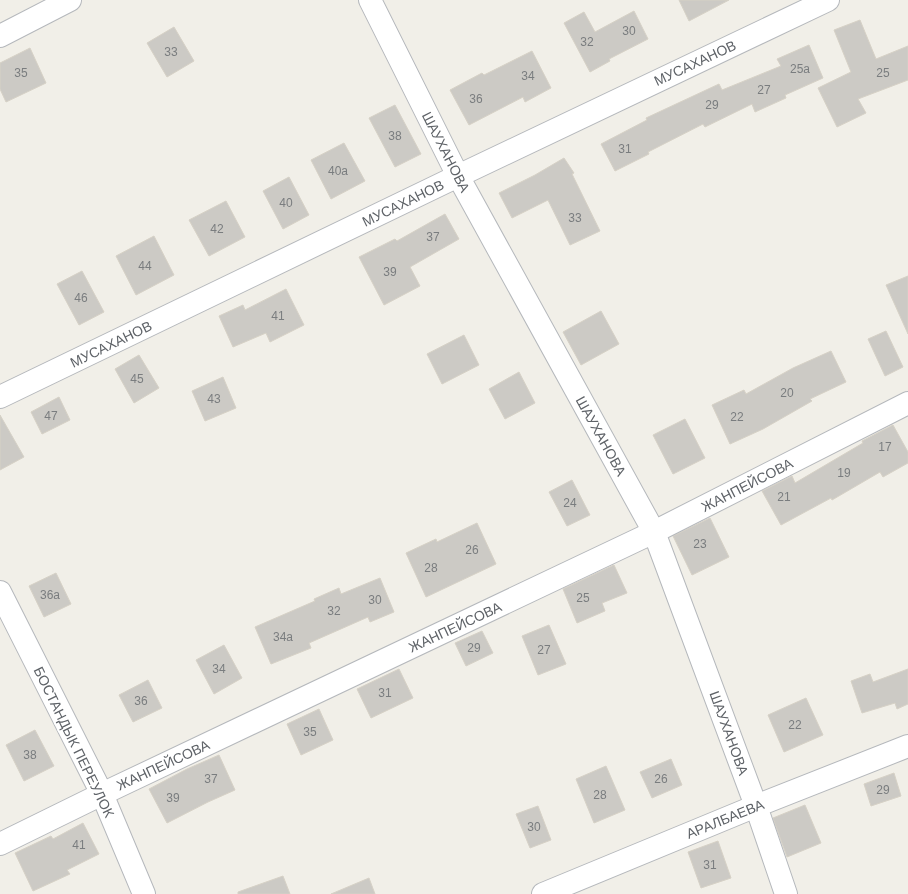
<svg xmlns="http://www.w3.org/2000/svg" width="908" height="894" font-family="Helvetica,sans-serif">
  <style>
    .building { fill: #cccac5; stroke: #d6d1c6 }
    .lines { fill: none; stroke-linecap: round; stroke-linejoin: round }
    .minor-casing { stroke: #b5b8bc; stroke-width: 24 }
    .minor { stroke: #fff; stroke-width: 22 }
    .labels { text-anchor: middle; dominant-baseline: central; stroke-width: 4; stroke-linejoin: round; paint-order: stroke }
    .number-label { font-size: 12px; fill: #7a7d7f }
    .street-label { font-size: 14px; fill: #5f6368; stroke: #fff }
  </style>
  <rect width="100%" height="100%" fill="#f1efe8"/>
  <g class="building">
    <path d="M 679,0 L 729,0 L 689,21 Z"/>
    <path d="M 634,11 L 648,39 L 609,59 L 610,61 L 590,72 L 564,23 L 584,12 L 595,32 Z"/>
    <path d="M 860,20 L 876,59 L 908,46 L 908,80 L 858,99 L 866,113 L 837,127 L 818,88 L 851,72 L 834,30 Z"/>
    <path d="M 174,27 L 194,61 L 167,77 L 147,43 Z"/>
    <path d="M 809,45 L 823,78 L 785,95 L 786,98 L 755,112 L 752,104 L 705,127 L 703,124 L 648,152 L 649,154 L 615,171 L 601,144 L 647,120 L 646,118 L 719,84 L 722,90 L 781,66 L 777,59 Z"/>
    <path d="M 30,48 L 46,83 L 6,102 L 0,89 L 0,63 Z"/>
    <path d="M 532,51 L 551,88 L 525,102 L 523,97 L 469,125 L 450,90 L 482,73 L 484,75 Z"/>
    <path d="M 395,105 L 421,154 L 395,167 L 369,118 Z"/>
    <path d="M 344,143 L 365,181 L 331,199 L 311,160 Z"/>
    <path d="M 564,158 L 574,173 L 572,174 L 600,231 L 570,245 L 548,200 L 512,218 L 499,193 L 535,175 Z"/>
    <path d="M 289,177 L 309,215 L 283,229 L 263,191 Z"/>
    <path d="M 226,201 L 245,237 L 209,256 L 189,220 Z"/>
    <path d="M 445,214 L 459,239 L 410,267 L 420,286 L 384,305 L 359,257 L 395,239 L 397,241 Z"/>
    <path d="M 154,236 L 174,275 L 136,295 L 116,256 Z"/>
    <path d="M 82,271 L 104,312 L 79,325 L 57,284 Z"/>
    <path d="M 908,276 L 908,334 L 886,285 Z"/>
    <path d="M 286,289 L 304,325 L 270,342 L 266,333 L 233,347 L 219,316 L 243,305 L 245,310 Z"/>
    <path d="M 601,311 L 619,344 L 581,365 L 563,332 Z"/>
    <path d="M 886,331 L 903,367 L 885,376 L 868,339 Z"/>
    <path d="M 464,335 L 479,365 L 442,384 L 427,354 Z"/>
    <path d="M 831,351 L 846,382 L 810,399 L 812,401 L 763,429 L 730,444 L 712,405 L 744,390 L 746,394 L 793,368 Z"/>
    <path d="M 139,355 L 159,388 L 134,403 L 115,369 Z"/>
    <path d="M 519,372 L 535,403 L 505,419 L 489,389 Z"/>
    <path d="M 223,377 L 236,408 L 205,421 L 192,391 Z"/>
    <path d="M 59,397 L 70,420 L 42,434 L 31,412 Z"/>
    <path d="M 0,415 L 24,457 L 0,470 Z"/>
    <path d="M 685,419 L 705,458 L 673,474 L 653,435 Z"/>
    <path d="M 893,425 L 908,452 L 908,463 L 883,477 L 880,472 L 832,500 L 831,498 L 781,525 L 762,491 L 792,476 L 795,483 L 863,443 L 862,441 Z"/>
    <path d="M 572,480 L 590,515 L 567,526 L 549,492 Z"/>
    <path d="M 710,518 L 729,557 L 692,575 L 673,536 Z"/>
    <path d="M 477,523 L 496,564 L 426,597 L 406,553 L 436,539 L 437,542 Z"/>
    <path d="M 614,565 L 627,593 L 602,603 L 605,611 L 577,623 L 563,589 Z"/>
    <path d="M 56,573 L 71,604 L 44,617 L 29,586 Z"/>
    <path d="M 380,578 L 394,612 L 370,622 L 368,617 L 309,643 L 311,648 L 271,664 L 255,627 L 315,601 L 314,599 L 339,588 L 341,594 Z"/>
    <path d="M 549,625 L 566,664 L 538,675 L 522,636 Z"/>
    <path d="M 482,631 L 493,653 L 466,666 L 455,643 Z"/>
    <path d="M 224,645 L 242,678 L 214,694 L 196,660 Z"/>
    <path d="M 399,669 L 413,698 L 371,718 L 357,689 Z"/>
    <path d="M 908,669 L 908,704 L 897,709 L 895,703 L 862,713 L 851,681 L 870,674 L 873,682 Z"/>
    <path d="M 148,680 L 162,708 L 133,722 L 119,695 Z"/>
    <path d="M 806,698 L 823,735 L 784,752 L 768,715 Z"/>
    <path d="M 319,709 L 333,740 L 301,755 L 287,724 Z"/>
    <path d="M 35,730 L 54,766 L 24,781 L 6,745 Z"/>
    <path d="M 219,755 L 235,790 L 208,802 L 167,823 L 149,789 L 187,769 Z"/>
    <path d="M 671,759 L 682,785 L 652,798 L 640,772 Z"/>
    <path d="M 606,766 L 625,810 L 594,823 L 576,779 Z"/>
    <path d="M 894,773 L 901,796 L 871,806 L 864,784 Z"/>
    <path d="M 805,805 L 821,843 L 787,857 L 773,818 Z"/>
    <path d="M 538,806 L 551,840 L 530,848 L 516,814 Z"/>
    <path d="M 83,823 L 99,854 L 67,870 L 70,874 L 33,891 L 15,853 L 51,836 L 53,839 Z"/>
    <path d="M 718,841 L 731,878 L 701,888 L 688,852 Z"/>
    <path d="M 283,876 L 290,894 L 238,894 L 238,892 Z"/>
    <path d="M 369,878 L 375,894 L 331,894 Z"/>
  </g>
  <g class="lines">
    <g class="minor-casing">
      <g id="minor">
        <path d="M 370,0 L 458,176 L 654,532 L 756,806 L 786,894"/>
        <path d="M 0,36 L 70,0"/>
        <path d="M 0,397 L 458,176 L 828,0"/>
        <path d="M 0,592 L 102,794 L 144,894"/>
        <path d="M 0,844 L 102,794 L 654,532 L 908,403"/>
        <path d="M 543,894 L 756,806 L 908,746"/>
      </g>
    </g>
    <use href="#minor" class="minor"/>
  </g>
  <g class="labels">
    <g class="number-label">
      <text x="629" y="31">30</text>
      <text x="587" y="42">32</text>
      <text x="171" y="52">33</text>
      <text x="800" y="69">25а</text>
      <text x="21" y="73">35</text>
      <text x="883" y="73">25</text>
      <text x="528" y="76">34</text>
      <text x="764" y="90">27</text>
      <text x="476" y="99">36</text>
      <text x="712" y="105">29</text>
      <text x="395" y="136">38</text>
      <text x="625" y="149">31</text>
      <text x="338" y="171">40а</text>
      <text x="286" y="203">40</text>
      <text x="575" y="218">33</text>
      <text x="217" y="229">42</text>
      <text x="433" y="237">37</text>
      <text x="145" y="266">44</text>
      <text x="390" y="272">39</text>
      <text x="81" y="298">46</text>
      <text x="278" y="316">41</text>
      <text x="137" y="379">45</text>
      <text x="787" y="393">20</text>
      <text x="214" y="399">43</text>
      <text x="51" y="416">47</text>
      <text x="737" y="417">22</text>
      <text x="885" y="447">17</text>
      <text x="844" y="473">19</text>
      <text x="784" y="497">21</text>
      <text x="570" y="503">24</text>
      <text x="700" y="544">23</text>
      <text x="472" y="550">26</text>
      <text x="431" y="568">28</text>
      <text x="50" y="595">36а</text>
      <text x="583" y="598">25</text>
      <text x="375" y="600">30</text>
      <text x="334" y="611">32</text>
      <text x="283" y="637">34а</text>
      <text x="474" y="648">29</text>
      <text x="544" y="650">27</text>
      <text x="219" y="669">34</text>
      <text x="385" y="693">31</text>
      <text x="141" y="701">36</text>
      <text x="795" y="725">22</text>
      <text x="310" y="732">35</text>
      <text x="30" y="755">38</text>
      <text x="211" y="779">37</text>
      <text x="661" y="779">26</text>
      <text x="883" y="790">29</text>
      <text x="600" y="795">28</text>
      <text x="173" y="798">39</text>
      <text x="534" y="827">30</text>
      <text x="79" y="845">41</text>
      <text x="710" y="865">31</text>
    </g>
    <g class="street-label">
      <text transform="translate(695 63) rotate(-25)">МУСАХАНОВ</text>
      <text transform="translate(446 152) rotate(63)">ШАУХАНОВА</text>
      <text transform="translate(403 203) rotate(-26)">МУСАХАНОВ</text>
      <text transform="translate(111 344) rotate(-26)">МУСАХАНОВ</text>
      <text transform="translate(601 436) rotate(61)">ШАУХАНОВА</text>
      <text transform="translate(747 485) rotate(-27)">ЖАНПЕЙСОВА</text>
      <text transform="translate(455 627) rotate(-25)">ЖАНПЕЙСОВА</text>
      <text transform="translate(729 733) rotate(70)">ШАУХАНОВА</text>
      <text transform="translate(74 742) rotate(64)">БОСТАНДЫК ПЕРЕУЛОК</text>
      <text transform="translate(163 765) rotate(-25)">ЖАНПЕЙСОВА</text>
      <text transform="translate(725 819) rotate(-22)">АРАЛБАЕВА</text>
    </g>
  </g>
</svg>
